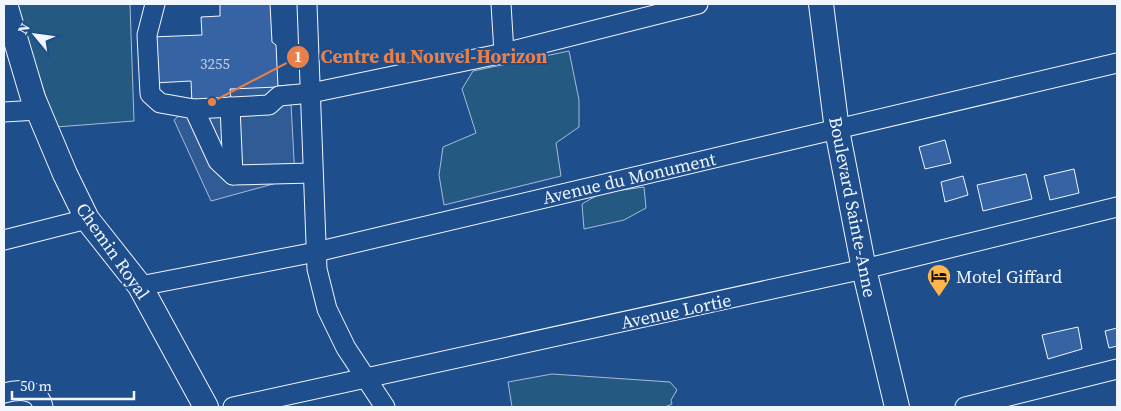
<svg xmlns="http://www.w3.org/2000/svg" width="1121" height="411" font-family="'Source Serif 4',serif">
  <style>
    .green { fill: #245a82; stroke: #a8bbd7 }
    .parking { fill: #305b95; stroke: #a8bbd7 }
    .building { fill: #3563a3; stroke: #f2f6ff }
    .lines { fill: none; stroke-linecap: round; stroke-linejoin: round }
    .minor-casing { stroke: #f2f6ff; stroke-width: 21 }
    .major-casing { stroke: #f2f6ff; stroke-width: 26 }
    .minor { stroke: #1f4e8c; stroke-width: 19 }
    .major { stroke: #1f4e8c; stroke-width: 24 }
    .labels { text-anchor: middle; dominant-baseline: central; stroke-width: 4; stroke-linejoin: round; paint-order: stroke }
    .number-label { font-size: 15px; fill: #c3d1e8 }
    .street-label { font-size: 18px; fill: #f2f6ff; stroke: #1f4e8c }
    .poi-label { font-size: 18px; fill: #f2f6ff; stroke: #1f4e8c; text-anchor: start }
    .leader { fill: none; stroke: #ea8049; stroke-width: 2 }
    .callout-dot { fill: #ea8049; stroke: #1f4e8c; stroke-width: 2 }
    .mark-label { font-size: 15px; text-anchor: middle; font-weight: bold; fill: #fff }
    .callout-label { font-size: 19px; text-anchor: middle; font-weight: bold; fill: #ea8049; stroke: #1f4e8c; stroke-width: 4; stroke-linejoin: round; paint-order: stroke }
  </style>
  <rect width="100%" height="100%" fill="#1f4e8c"/>
  <g class="green">
    <path d="M 18,4 L 130,4 L 134,121 L 56,127 L 25,34 Z"/>
    <path d="M 569,51 L 579,100 L 579,127 L 556,143 L 561,176 L 444,205 L 439,175 L 443,147 L 476,133 L 462,89 L 473,71 Z"/>
    <path d="M 644,187 L 646,208 L 624,220 L 584,229 L 582,204 L 601,193 Z"/>
    <path d="M 552,374 L 670,382 L 677,390 L 671,400 L 672,404 L 665,407 L 512,407 L 508,382 Z"/>
  </g>
  <path class="parking" d="M 290,85 L 295,178 L 211,201 L 174,120 L 192,104 L 231,102 L 230,89 Z"/>
  <g class="building">
    <path d="M 220,4 L 270,4 L 272,42 L 276,45 L 278,87 L 230,89 L 231,102 L 192,104 L 191,81 L 154,83 L 151,37 L 202,35 L 201,17 L 220,16 Z"/>
    <path d="M 945,140 L 951,163 L 925,169 L 919,147 Z"/>
    <path d="M 1074,169 L 1079,193 L 1050,200 L 1044,176 Z"/>
    <path d="M 1026,174 L 1032,199 L 983,211 L 977,185 Z"/>
    <path d="M 963,176 L 968,195 L 945,202 L 941,182 Z"/>
    <path d="M 1078,327 L 1082,349 L 1048,359 L 1042,335 Z"/>
    <path d="M 1117,328 L 1117,346 L 1109,348 L 1105,331 Z"/>
  </g>
  <g class="lines">
    <g class="minor-casing">
      <g id="minor">
        <path d="M 155,4 L 147,35 L 150,94 L 160,103 L 194,109 L 218,161 L 233,175 L 312,173"/>
        <path d="M 307,4 L 317,269 L 327,309 L 346,348 L 385,407"/>
        <path d="M 501,4 L 504,53"/>
        <path d="M 230,107 L 233,175"/>
        <path d="M 194,109 L 269,105 L 279,96 L 311,93 L 504,53 L 698,4"/>
        <path d="M 4,112 L 38,110"/>
        <path d="M 4,240 L 87,219"/>
        <path d="M 140,286 L 316,252 L 1117,63"/>
        <path d="M 4,393 C 19,389 39,388 43,407"/>
        <path d="M 233,407 L 864,269 L 1117,207"/>
        <path d="M 965,407 L 1117,369"/>
      </g>
    </g>
    <g class="major-casing">
      <g id="major">
        <path d="M 5,4 L 33,98 L 65,174 L 87,219 L 140,286 L 206,407"/>
        <path d="M 821,4 L 837,130 L 864,269 L 897,407"/>
      </g>
    </g>
    <use href="#minor" class="minor"/>
    <use href="#major" class="major"/>
  </g>
  <defs>
    <g id="hotel-pin" transform="scale(1.25)"><path d="M0 17L-7.5 6A9.5 9.5 0 1 1 7.5 6Z" fill="#ffb74d" stroke="#1f4e8c"/><path d="M-6-4.5h1.5V1H6V5H4.5V3h-9V5H-6ZM-4 0a1.8 1.8 0 1 1 3.6 0ZM.5 0V-2.5h3Q6-2.5 6 0Z" fill="#111"/></g>
  </defs>
  <g fill-rule="evenodd">
    <use href="#hotel-pin" x="939" y="276"/>
  </g>
  <g class="labels">
    <g class="number-label">
      <text x="215" y="63">3255</text>
    </g>
    <g class="street-label">
      <text transform="translate(629 178) rotate(-13)">Avenue du Monument</text>
      <text transform="translate(853 207) rotate(79)">Boulevard Sainte-Anne</text>
      <text transform="translate(113 251) rotate(55)">Chemin Royal</text>
      <text transform="translate(676 311) rotate(-12)">Avenue Lortie</text>
    </g>
    <g class="poi-label">
      <text x="956" y="276">Motel Giffard</text>
    </g>
  </g>
  <path class="leader" d="M212 102L298 57"/>
  <g class="callout-dot">
    <circle cx="212" cy="102" r="5"/>
    <circle cx="298" cy="57" r="12"/>
  </g>
  <g class="mark-label">
    <text x="298" y="62">1</text>
  </g>
  <g class="callout-label">
    <text x="434" y="63">Centre du Nouvel-Horizon</text>
  </g>
  <rect width="1121" height="411" fill="none" stroke="#f2f6ff" stroke-width="10"/>
  <g transform="translate(35 35) rotate(299)" stroke="#1f4e8c" stroke-width="4" paint-order="stroke">
  <path d="M0-4L9 19L0 12L-9 19Z" fill="#f2f6ff"/>
  <text y="-8" font-size="14" font-weight="bold" text-anchor="middle" fill="#f2f6ff">N</text>
  </g>
  <path d="M12 391v8h122v-8" fill="none" stroke="#f2f6ff" stroke-width="2.5"/>
  <text x="20" y="391" font-size="15" fill="#f2f6ff" stroke="#1f4e8c" stroke-width="4" paint-order="stroke">50 m</text>
</svg>
